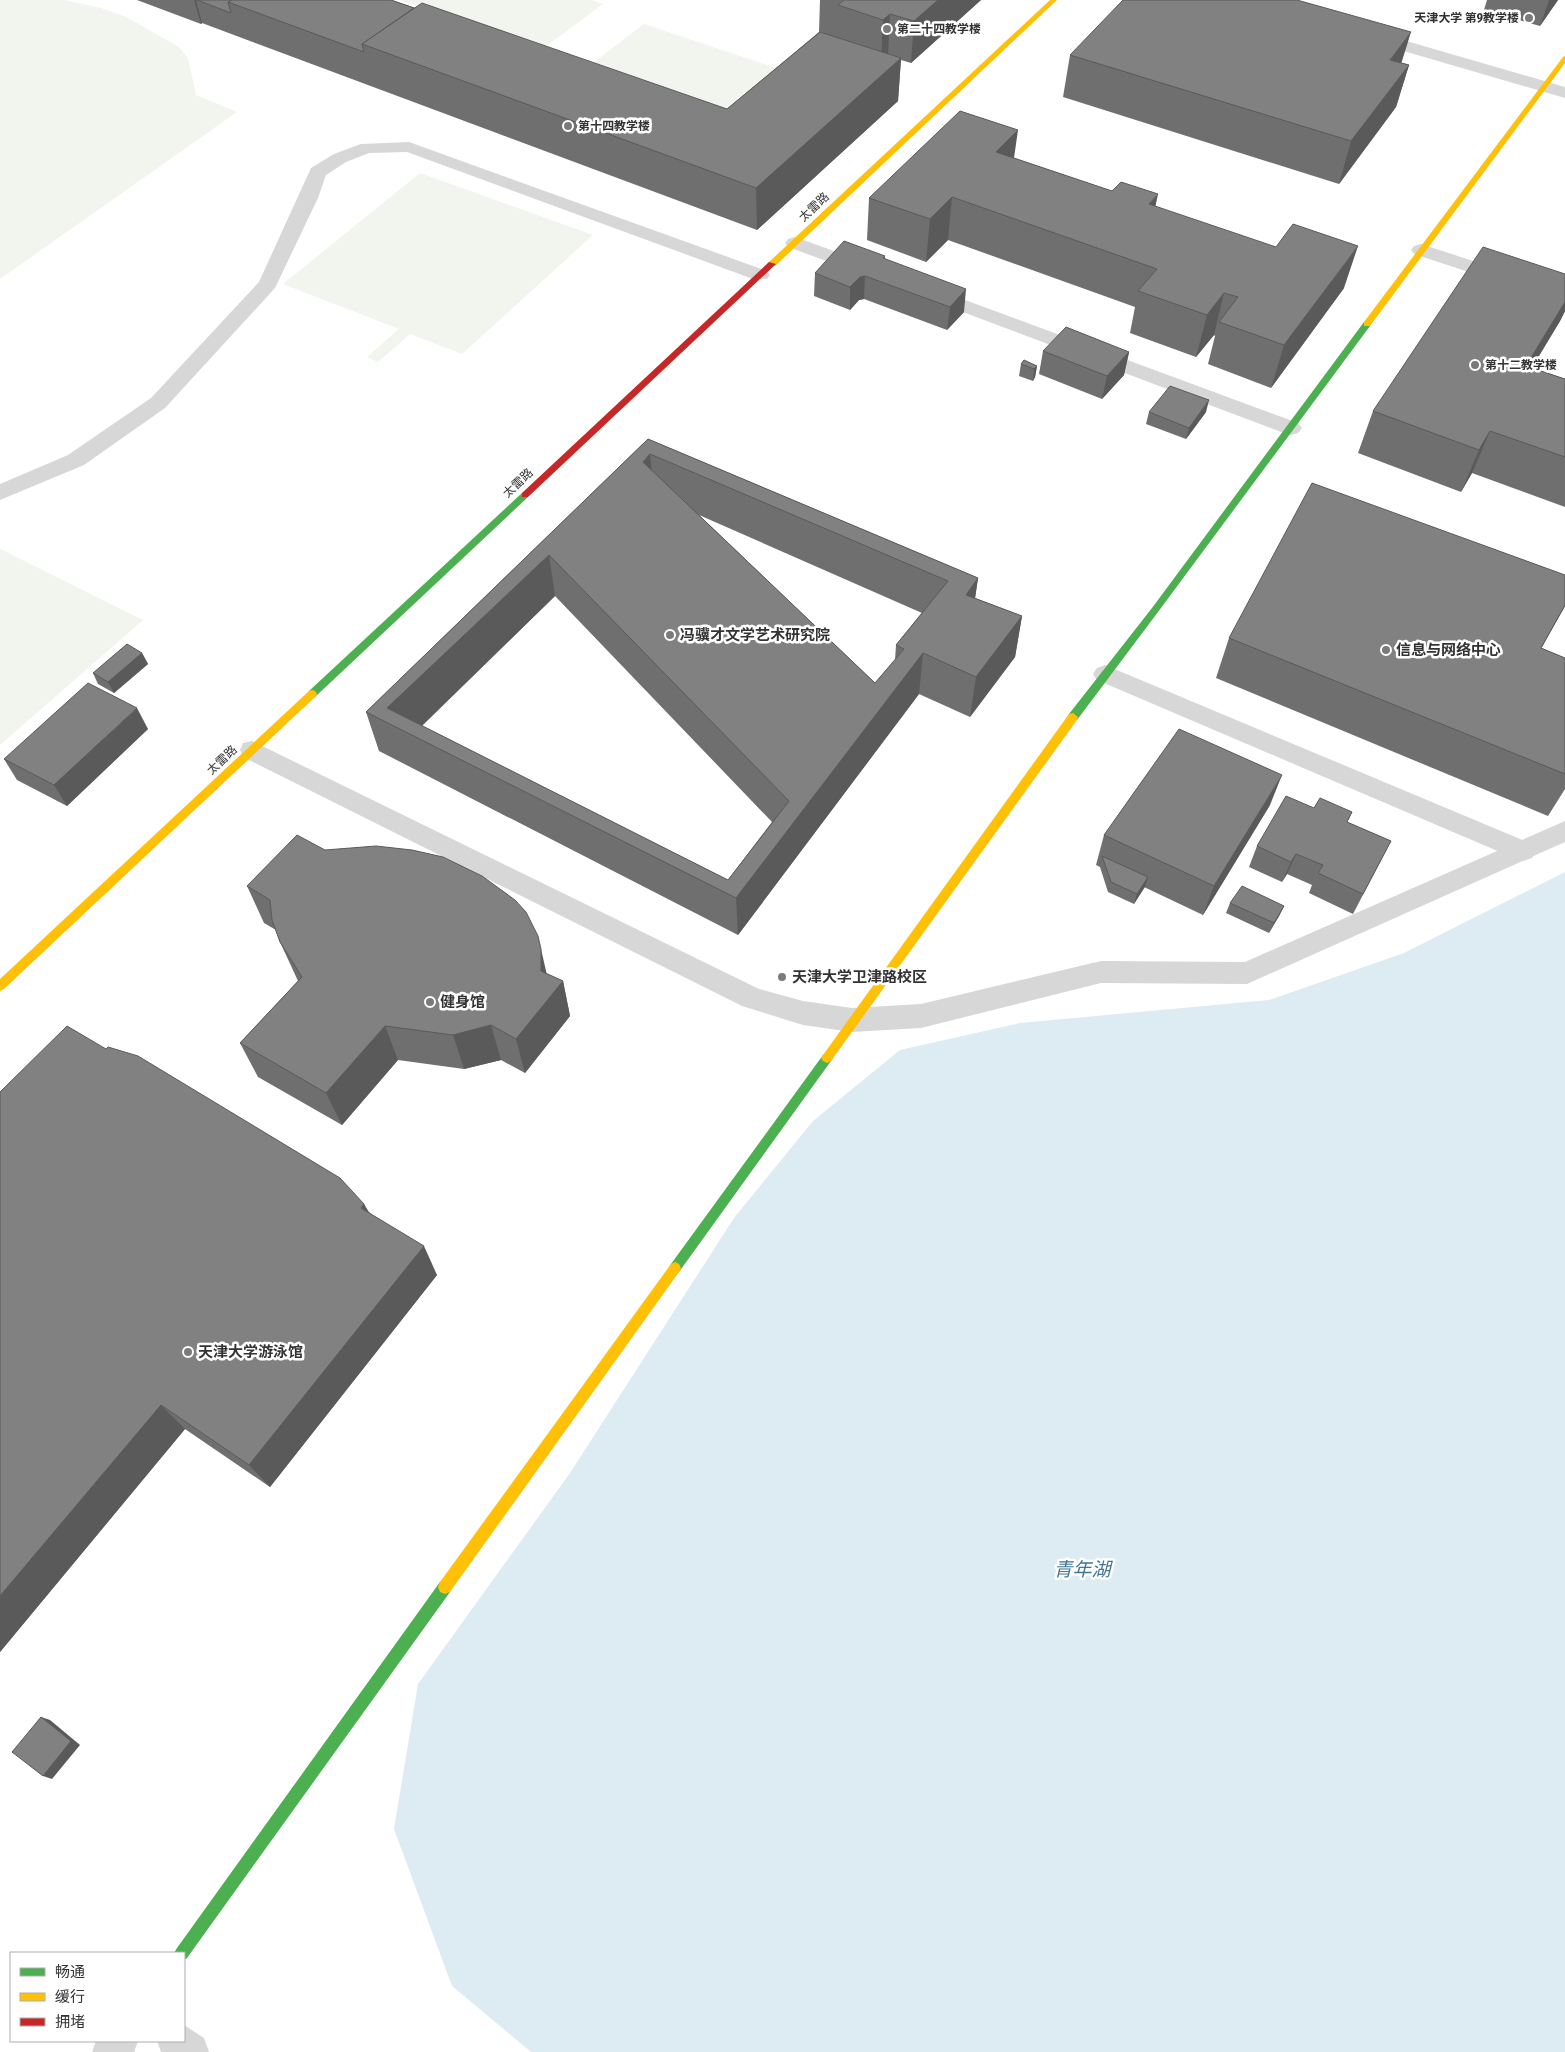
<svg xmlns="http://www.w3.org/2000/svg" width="1565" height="2052" font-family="'Fira Sans Condensed','Noto Sans SC',sans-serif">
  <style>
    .green { fill: #f1f5ed }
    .water { fill: #ddebf3 }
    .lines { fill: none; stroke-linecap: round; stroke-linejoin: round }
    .lane { fill: #d7d7d7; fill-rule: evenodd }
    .street { fill: #d7d7d7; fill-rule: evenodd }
    .fast { fill: #4caf50; fill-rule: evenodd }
    .slow { fill: #ffc107; fill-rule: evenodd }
    .jam { fill: #c62828; fill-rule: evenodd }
    .wall { fill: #6f6f6f; fill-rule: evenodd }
    .shaded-wall { fill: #5a5a5a }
    .building { fill: #818181; stroke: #5a5a5a; fill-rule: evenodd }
    .poi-dot { fill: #7a7a7a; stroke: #fff; stroke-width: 2 }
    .labels { text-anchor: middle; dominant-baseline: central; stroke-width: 5; stroke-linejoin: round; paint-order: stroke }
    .far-poi-label { font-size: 12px; font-weight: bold; fill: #333; stroke: #fff; text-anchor: start }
    .far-street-label { font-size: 12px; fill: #333; stroke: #fff }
    .poi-label { font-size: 15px; font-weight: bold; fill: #333; stroke: #fff; text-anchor: start }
    .near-water-label { font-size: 19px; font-style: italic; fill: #3f7597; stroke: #fff }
  </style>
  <rect width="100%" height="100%" fill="#fff"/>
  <g class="green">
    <path d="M 0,0 L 64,0 L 101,8 L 126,17 L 179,47 L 188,58 L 196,95 L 237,112 L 0,279 Z"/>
    <path d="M 400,0 L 592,0 L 603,4 L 541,50 Z"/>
    <path d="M 644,24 L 779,69 L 726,114 L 589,66 Z"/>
    <path d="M 420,173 L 593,235 L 462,354 L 410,334 L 378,362 L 367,357 L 399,329 L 283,284 Z"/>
    <path d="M 0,549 L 143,620 L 0,745 Z"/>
  </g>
  <path class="water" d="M 1565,872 L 1565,2052 L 531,2052 L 452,1986 L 394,1829 L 418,1684 L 570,1473 L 734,1218 L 813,1121 L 900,1050 L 1020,1023 L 1269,1000 L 1404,953 Z"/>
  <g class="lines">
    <g class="lane">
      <path d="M 409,142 L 767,271 L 770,275 L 767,279 L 753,279 L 407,152 L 369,153 L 346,162 L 326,175 L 318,198 L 275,288 L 165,408 L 84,465 L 0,500 L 0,484 L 68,455 L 151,398 L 259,282 L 311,168 L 334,154 L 361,144 Z"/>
      <path d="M 1105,665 L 1532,844 L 1536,851 L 1532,858 L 1523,861 L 1514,858 L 1097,680 L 1093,674 L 1097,668 Z"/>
      <path d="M 184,2025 L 204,2038 L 209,2052 L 161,2052 L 157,2041 L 184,2041 Z"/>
    </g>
    <g class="street">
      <path d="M 1372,31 L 1565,87 L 1565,98 L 1366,40 L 1364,36 L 1366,32 Z"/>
      <path d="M 795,237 L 873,265 L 876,269 L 873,273 L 859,273 L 788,247 L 785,243 L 788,239 Z"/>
      <path d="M 1421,244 L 1565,291 L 1565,304 L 1414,254 L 1411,250 L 1414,246 Z"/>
      <path d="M 930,287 L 1298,423 L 1302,428 L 1298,433 L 1291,435 L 1284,433 L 923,297 L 920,293 L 923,289 Z"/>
      <path d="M 252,741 L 759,989 L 803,1001 L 852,1008 L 921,1004 L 1101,961 L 1245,962 L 1565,821 L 1565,842 L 1247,984 L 1101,983 L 921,1028 L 852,1032 L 803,1025 L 742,1006 L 243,757 L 240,750 L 243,743 Z"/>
      <path d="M 96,2041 L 138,2041 L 134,2052 L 92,2052 Z"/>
    </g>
    <g class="fast">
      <path d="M 1367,321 L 1371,324 L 1370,326 L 1158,612 L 1077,720 L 1069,720 L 1068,717 L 1069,714 L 1152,608 L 1364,322 Z"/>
      <path d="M 525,492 L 528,493 L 528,497 L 315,697 L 309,697 L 307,694 L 309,691 L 522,493 Z"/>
      <path d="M 827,1053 L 831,1055 L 833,1058 L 831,1061 L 679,1272 L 675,1274 L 671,1272 L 669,1268 L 671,1264 L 823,1055 Z"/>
      <path d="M 445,1580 L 450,1582 L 452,1587 L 450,1592 L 187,1958 L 184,1960 L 184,1953 L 174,1953 L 177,1948 L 440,1582 Z"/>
    </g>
    <g class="slow">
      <path d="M 1050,0 L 1057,0 L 775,266 L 769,266 L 769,262 Z"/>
      <path d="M 1565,56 L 1565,63 L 1370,326 L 1364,326 L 1364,322 L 1563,57 Z"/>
      <path d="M 312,690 L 315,691 L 317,694 L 315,697 L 4,989 L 0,991 L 0,979 L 309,691 Z"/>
      <path d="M 1073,713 L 1078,717 L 1077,720 L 831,1061 L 827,1063 L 823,1061 L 821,1058 L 823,1055 L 1069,714 Z"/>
      <path d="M 675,1262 L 679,1264 L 681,1268 L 679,1272 L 450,1592 L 445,1594 L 440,1592 L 438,1587 L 440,1582 L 671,1264 Z"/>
    </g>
    <path class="jam" d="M 769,262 L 776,264 L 528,497 L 522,497 L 522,493 Z"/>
  </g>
  <g class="wall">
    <path d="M 137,0 L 391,0 L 727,109 L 819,32 L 820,0 L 981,0 L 911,63 L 901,60 L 898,101 L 757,230 L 202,23 L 201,24 Z"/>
    <path d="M 1487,0 L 1558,0 L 1540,26 L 1484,10 Z"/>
    <path d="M 1070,55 L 1402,63 L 1409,65 L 1396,107 L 1339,184 L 1063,97 Z"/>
    <path d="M 1014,158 L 1155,206 L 1344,288 L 1271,388 L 1208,364 L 1215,336 L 1214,335 L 1196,357 L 1130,333 L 1135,307 L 948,240 L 926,262 L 867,240 L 869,198 Z"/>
    <path d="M 885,256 L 885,259 L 964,312 L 947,330 L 864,299 L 859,300 L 850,310 L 814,296 L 815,273 Z"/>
    <path d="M 1565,274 L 1565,311 L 1560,321 L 1532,368 L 1565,379 L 1565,507 L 1472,473 L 1461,492 L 1358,453 L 1373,411 Z"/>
    <path d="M 1043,351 L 1129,352 L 1124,375 L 1102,399 L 1039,374 Z"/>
    <path d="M 1021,364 L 1037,366 L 1035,377 L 1033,381 L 1019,376 Z"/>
    <path d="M 1149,412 L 1206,412 L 1186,439 L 1146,424 Z"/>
    <path d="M 648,439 L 978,578 L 975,598 L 1022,616 L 1015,657 L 970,717 L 919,694 L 738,935 L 379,751 L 366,712 ZM 699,515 L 922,613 L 896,645 L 895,660 L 875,683 ZM 555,596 L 772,822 L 728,880 L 422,726 Z"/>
    <path d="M 1565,606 L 1541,648 L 1565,658 L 1565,789 L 1548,816 L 1216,678 L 1229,638 Z"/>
    <path d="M 142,653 L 148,664 L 114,693 L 98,684 L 93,673 Z"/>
    <path d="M 148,729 L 67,806 L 17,780 L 4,759 Z"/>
    <path d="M 1270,805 L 1203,915 L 1144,887 L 1134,904 L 1108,892 L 1100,867 L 1096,865 L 1104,835 Z"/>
    <path d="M 1314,808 L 1352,812 L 1347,822 L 1391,841 L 1353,914 L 1309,893 L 1312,885 L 1287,874 L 1282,882 L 1249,867 L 1257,846 Z"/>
    <path d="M 247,886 L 547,974 L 563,981 L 570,1016 L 525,1073 L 501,1060 L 464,1069 L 398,1060 L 342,1125 L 258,1077 L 240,1043 L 298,981 L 280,942 L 276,930 L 264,923 Z"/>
    <path d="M 1230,903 L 1284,906 L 1279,916 L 1269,933 L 1226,913 Z"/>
    <path d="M 0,1092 L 364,1204 L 369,1212 L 437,1275 L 270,1487 L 185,1429 L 0,1652 Z"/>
  </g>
  <g class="shaded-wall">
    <path d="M 194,0 L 196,0 L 202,23 L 201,24 Z"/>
    <path d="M 938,0 L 981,0 L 911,63 L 914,21 Z"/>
    <path d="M 1549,0 L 1558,0 L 1540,26 Z"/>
    <path d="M 890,14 L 888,56 L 881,62 L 883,20 Z"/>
    <path d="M 1411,32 L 1398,74 L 1390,60 Z"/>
    <path d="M 901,58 L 898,101 L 757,230 L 756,188 Z"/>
    <path d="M 1409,65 L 1396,107 L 1339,184 L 1351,141 Z"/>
    <path d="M 1018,130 L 1012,172 L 996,152 Z"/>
    <path d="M 1158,194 L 1149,237 L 1149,204 Z"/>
    <path d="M 952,197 L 948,240 L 926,262 L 930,219 Z"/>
    <path d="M 1358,246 L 1344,288 L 1271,388 L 1284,345 Z"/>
    <path d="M 865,276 L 864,299 L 859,300 L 850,310 L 850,287 L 860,277 Z"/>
    <path d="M 966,289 L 964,312 L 947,330 L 950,307 Z"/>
    <path d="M 1224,293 L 1214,335 L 1196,357 L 1207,315 Z"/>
    <path d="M 1565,302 L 1565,311 L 1560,321 L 1507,408 L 1526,366 Z"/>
    <path d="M 1129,352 L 1124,375 L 1102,399 L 1107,376 Z"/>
    <path d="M 1037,366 L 1035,377 L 1033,381 L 1034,369 Z"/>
    <path d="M 1209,400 L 1206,412 L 1186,439 L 1189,428 Z"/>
    <path d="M 1490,431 L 1472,473 L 1461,492 L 1479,450 Z"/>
    <path d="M 650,454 L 654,495 L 643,462 Z"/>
    <path d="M 549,555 L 555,596 L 412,735 L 387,708 Z"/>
    <path d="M 978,578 L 972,619 L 966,595 Z"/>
    <path d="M 1565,605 L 1565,606 L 1519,688 L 1541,648 Z"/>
    <path d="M 1022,616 L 1015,657 L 970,717 L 976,677 Z"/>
    <path d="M 142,653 L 148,664 L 114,693 L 108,682 Z"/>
    <path d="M 923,653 L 919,694 L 738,935 L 736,898 Z"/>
    <path d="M 137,708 L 148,729 L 67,806 L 54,785 Z"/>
    <path d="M 1282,775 L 1270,805 L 1203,915 L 1214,886 Z"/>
    <path d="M 1296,854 L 1287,874 L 1282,882 L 1291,862 Z"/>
    <path d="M 1148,877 L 1145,887 L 1134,904 L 1137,894 Z"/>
    <path d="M 1284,906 L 1279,916 L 1269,933 L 1274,923 Z"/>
    <path d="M 541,949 L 549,984 L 563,981 L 570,1016 L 525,1073 L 516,1039 L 541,971 Z"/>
    <path d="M 491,1025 L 501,1060 L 464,1069 L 453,1035 Z"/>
    <path d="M 385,1026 L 398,1060 L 342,1125 L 326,1093 Z"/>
    <path d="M 364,1204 L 379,1234 L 361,1208 Z"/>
    <path d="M 424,1246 L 437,1275 L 270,1487 L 249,1465 Z"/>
    <path d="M 161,1405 L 185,1429 L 0,1652 L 0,1596 Z"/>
    <path d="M 41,1717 L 50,1720 L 80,1745 L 52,1779 L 43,1776 Z"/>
  </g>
  <g class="building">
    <path d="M 197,0 L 232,0 L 228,2 L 231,13 Z"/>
    <path d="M 232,0 L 391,0 L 414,8 L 362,44 L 364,52 L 228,2 Z"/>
    <path d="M 844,0 L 938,0 L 914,21 L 890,14 L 883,20 L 838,5 Z"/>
    <path d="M 1123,0 L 1297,0 L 1411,32 L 1390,60 L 1409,65 L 1351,141 L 1070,55 Z"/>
    <path d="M 422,3 L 727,109 L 820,32 L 901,58 L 756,188 L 362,44 Z"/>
    <path d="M 960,111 L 1018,130 L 996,152 L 1112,191 L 1121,182 L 1158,194 L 1149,204 L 1276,247 L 1293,224 L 1358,246 L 1284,345 L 1219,322 L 1238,297 L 1224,293 L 1207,315 L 1138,291 L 1157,269 L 952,197 L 930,219 L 869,198 Z"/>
    <path d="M 844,241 L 885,256 L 883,258 L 966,289 L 950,307 L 865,276 L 860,277 L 850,287 L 815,273 Z"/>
    <path d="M 1483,247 L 1565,274 L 1565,302 L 1526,366 L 1565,379 L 1565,457 L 1490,431 L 1479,450 L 1373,411 Z"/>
    <path d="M 1066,327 L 1129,352 L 1107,376 L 1043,351 Z"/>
    <path d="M 1024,360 L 1037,366 L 1034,369 L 1021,364 Z"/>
    <path d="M 1170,386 L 1209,400 L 1189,428 L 1149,412 Z"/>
    <path d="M 648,439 L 978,578 L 966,595 L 1022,616 L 976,677 L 923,653 L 736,898 L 366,712 ZM 650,454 L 948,581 L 896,645 L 904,649 L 875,683 L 643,462 ZM 549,555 L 789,801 L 728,880 L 387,708 Z"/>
    <path d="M 1312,483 L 1565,575 L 1565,605 L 1541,648 L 1565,658 L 1565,774 L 1229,638 Z"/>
    <path d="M 127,644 L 142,653 L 108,682 L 93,673 Z"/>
    <path d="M 88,683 L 137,708 L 54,785 L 4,759 Z"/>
    <path d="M 1179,729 L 1282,775 L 1214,886 L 1104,835 Z"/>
    <path d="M 1286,796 L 1314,808 L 1320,798 L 1352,812 L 1347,822 L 1391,841 L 1363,894 L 1318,873 L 1323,865 L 1296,854 L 1291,862 L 1257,846 Z"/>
    <path d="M 297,835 L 325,850 L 376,846 L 412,850 L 443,857 L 482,876 L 515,900 L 526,912 L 538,936 L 541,949 L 541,971 L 563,981 L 516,1039 L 491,1025 L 453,1035 L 385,1026 L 326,1093 L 240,1043 L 302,977 L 280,942 L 272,920 L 270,900 L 247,886 Z"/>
    <path d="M 1102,856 L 1148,877 L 1137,894 L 1111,882 Z"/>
    <path d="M 1242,886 L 1284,906 L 1274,923 L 1230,903 Z"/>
    <path d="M 67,1026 L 106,1049 L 108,1047 L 138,1056 L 340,1178 L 364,1204 L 361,1208 L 424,1246 L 249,1465 L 161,1405 L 0,1596 L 0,1092 Z"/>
    <path d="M 41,1717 L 71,1741 L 43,1776 L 12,1752 Z"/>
  </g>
  <g class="poi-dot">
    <circle cx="1529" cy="18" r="5"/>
    <circle cx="887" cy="29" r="5"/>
    <circle cx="568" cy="126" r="5"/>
    <circle cx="1475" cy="365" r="5"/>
    <circle cx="670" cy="635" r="5"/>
    <circle cx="1386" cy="650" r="5"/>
    <circle cx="782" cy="977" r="5"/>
    <circle cx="430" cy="1002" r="5"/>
    <circle cx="188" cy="1352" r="5"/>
  </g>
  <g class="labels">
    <g class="far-poi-label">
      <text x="1519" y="18" text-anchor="end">天津大学 第9教学楼</text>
      <text x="897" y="29">第二十四教学楼</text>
      <text x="578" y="126">第十四教学楼</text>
      <text x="1485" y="365">第十二教学楼</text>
    </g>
    <g class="far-street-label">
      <text transform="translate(814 207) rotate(-43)">太雷路</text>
      <text transform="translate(518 483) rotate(-43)">太雷路</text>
      <text transform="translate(222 760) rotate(-43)">太雷路</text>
    </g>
    <g class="poi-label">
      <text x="680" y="635">冯骥才文学艺术研究院</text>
      <text x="1396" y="650">信息与网络中心</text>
      <text x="792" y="977">天津大学卫津路校区</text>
      <text x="440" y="1002">健身馆</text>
      <text x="198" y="1352">天津大学游泳馆</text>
    </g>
    <g class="near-water-label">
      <text x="1082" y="1569">青年湖</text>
    </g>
  </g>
  <rect x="10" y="1952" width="175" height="90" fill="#ffffff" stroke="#adadad"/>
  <rect x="20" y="1968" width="25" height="8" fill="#4caf50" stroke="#adadad"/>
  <text x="55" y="1977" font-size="15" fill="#333333">畅通</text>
  <rect x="20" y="1993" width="25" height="8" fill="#ffc107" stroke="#adadad"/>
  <text x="55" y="2002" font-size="15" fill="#333333">缓行</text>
  <rect x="20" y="2018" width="25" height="8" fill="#c62828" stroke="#adadad"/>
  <text x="55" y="2027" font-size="15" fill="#333333">拥堵</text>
</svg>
